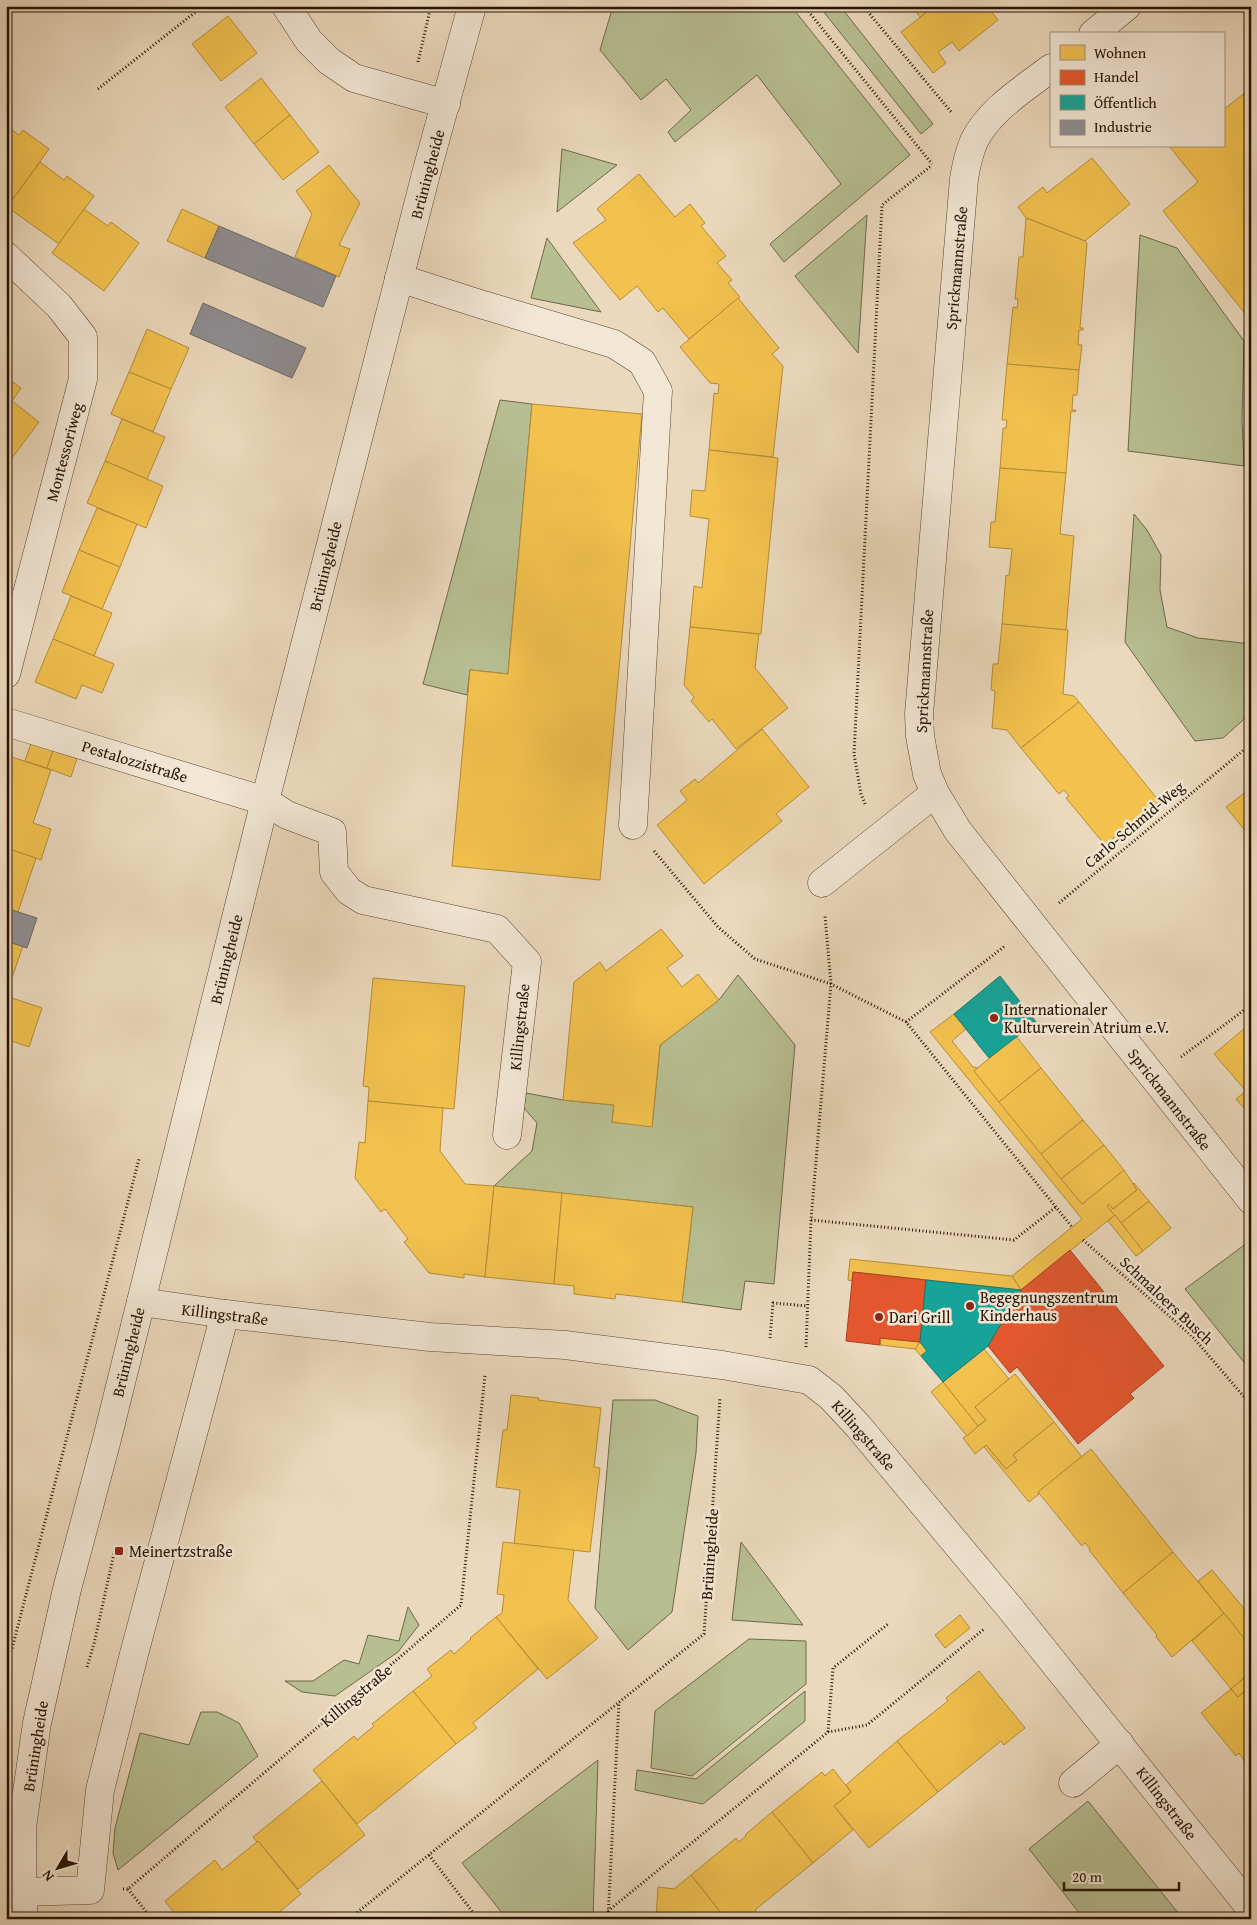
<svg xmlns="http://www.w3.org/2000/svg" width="1257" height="1925" font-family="'Gentium Book Plus',serif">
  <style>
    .green { fill: #b7bf92; stroke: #6f684a }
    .homes { fill: #f2c14e; stroke: #b58c37 }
    .shops { fill: #e4572e; stroke: #ab4220 }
    .public { fill: #17a398; stroke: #1c776b }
    .industry { fill: #8d8d92; stroke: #6e6866 }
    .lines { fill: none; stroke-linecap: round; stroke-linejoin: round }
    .minor-casing { stroke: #584330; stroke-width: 29 }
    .path { stroke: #271101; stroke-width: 3; stroke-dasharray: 1 2.5; stroke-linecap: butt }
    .minor { stroke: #f2e6d4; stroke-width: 28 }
    .poi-dot { fill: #8f2418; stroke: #f2e6d4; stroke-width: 2 }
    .labels { text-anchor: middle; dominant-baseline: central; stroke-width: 5; stroke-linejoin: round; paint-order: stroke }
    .street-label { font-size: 16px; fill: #271101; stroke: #f2e6d4 }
    .poi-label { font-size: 16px; fill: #271101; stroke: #f2e6d4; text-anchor: start }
  </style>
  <rect width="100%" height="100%" fill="#ebd9bd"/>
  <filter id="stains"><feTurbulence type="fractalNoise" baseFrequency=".004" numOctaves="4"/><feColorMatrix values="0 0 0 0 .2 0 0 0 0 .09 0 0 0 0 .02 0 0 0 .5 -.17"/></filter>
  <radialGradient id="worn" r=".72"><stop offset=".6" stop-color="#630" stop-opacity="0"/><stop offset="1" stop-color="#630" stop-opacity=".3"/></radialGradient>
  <g class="green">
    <path d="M 613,6 L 753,6 L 757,11 L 765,6 L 791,6 L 910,155 L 784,262 L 770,244 L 841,184 L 757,75 L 675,142 L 668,132 L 691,110 L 666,79 L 641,100 L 600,50 Z"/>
    <path d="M 819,6 L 840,6 L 933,124 L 921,134 Z"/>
    <path d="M 562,149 L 617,165 L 557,212 Z"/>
    <path d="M 867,215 L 858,353 L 795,276 Z"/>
    <path d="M 1140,235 L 1177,248 L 1244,341 L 1242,419 L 1244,466 L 1128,451 Z"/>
    <path d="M 547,238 L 601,312 L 531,298 Z"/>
    <path d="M 500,400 L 532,404 L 508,674 L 470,670 L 467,695 L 423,684 Z"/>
    <path d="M 1134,514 L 1147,530 L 1161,555 L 1160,590 L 1167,627 L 1198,638 L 1251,644 L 1251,713 L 1223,738 L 1195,741 L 1125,642 Z"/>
    <path d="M 738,975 L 795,1045 L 774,1284 L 745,1281 L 741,1310 L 682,1302 L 693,1207 L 494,1186 L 532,1151 L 537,1123 L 524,1108 L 526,1093 L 563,1100 L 614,1105 L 612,1122 L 652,1126 L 660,1045 L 719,1000 Z"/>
    <path d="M 1247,1243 L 1251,1248 L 1251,1371 L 1185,1289 Z"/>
    <path d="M 613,1400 L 655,1400 L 698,1416 L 696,1453 L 672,1612 L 628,1650 L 595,1608 Z"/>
    <path d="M 741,1542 L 803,1625 L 732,1620 Z"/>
    <path d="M 408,1607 L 419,1625 L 398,1652 L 335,1696 L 302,1692 L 285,1681 L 313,1681 L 344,1660 L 359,1664 L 368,1635 L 399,1641 Z"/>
    <path d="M 749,1639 L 806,1641 L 806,1684 L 692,1776 L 651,1768 L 655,1711 Z"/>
    <path d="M 805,1691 L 805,1721 L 703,1804 L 635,1790 L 637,1770 L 696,1779 Z"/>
    <path d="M 201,1712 L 217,1712 L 239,1723 L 258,1756 L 118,1870 L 113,1853 L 115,1828 L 140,1733 L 189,1745 Z"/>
    <path d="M 598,1760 L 593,1919 L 507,1919 L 462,1863 Z"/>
    <path d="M 1088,1801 L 1183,1919 L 1084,1919 L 1029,1849 Z"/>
  </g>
  <g class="homes">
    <path d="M 912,6 L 935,6 L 920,17 Z"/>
    <path d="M 935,6 L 987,6 L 998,20 L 959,51 L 952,42 L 938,52 L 946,63 L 933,73 L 901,32 Z"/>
    <path d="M 228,16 L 257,53 L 221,81 L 192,44 Z"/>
    <path d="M 261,78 L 290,115 L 254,144 L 225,107 Z"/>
    <path d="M 1251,88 L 1251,321 L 1163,211 L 1198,182 L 1169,146 L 1223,146 L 1223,110 Z"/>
    <path d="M 290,115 L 319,152 L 283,180 L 254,144 Z"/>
    <path d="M 6,125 L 19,135 L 23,130 L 49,149 L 14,198 L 6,192 Z"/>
    <path d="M 1092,158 L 1130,204 L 1085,241 L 1026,218 L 1018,207 L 1043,187 L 1047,193 Z"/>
    <path d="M 40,162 L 64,180 L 67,176 L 94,196 L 59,244 L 7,207 Z"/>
    <path d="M 329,165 L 360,203 L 339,245 L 350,249 L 339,277 L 295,257 L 312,214 L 296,191 Z"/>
    <path d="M 639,174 L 675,217 L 690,204 L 705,223 L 701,226 L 726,256 L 717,263 L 732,280 L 728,283 L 740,297 L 689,339 L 663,308 L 658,312 L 637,286 L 620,300 L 573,243 L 606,220 L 597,209 Z"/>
    <path d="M 84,209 L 108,226 L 111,222 L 139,243 L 104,291 L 52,253 Z"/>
    <path d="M 182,209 L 219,226 L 205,258 L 167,241 Z"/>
    <path d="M 1026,218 L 1085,241 L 1087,243 L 1080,328 L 1083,328 L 1083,330 L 1079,330 L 1078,345 L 1082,345 L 1079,370 L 1007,364 L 1013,307 L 1017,308 L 1018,299 L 1015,299 L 1019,257 L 1023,257 Z"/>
    <path d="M 738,298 L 779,348 L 772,354 L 783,366 L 773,457 L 709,450 L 714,393 L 718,394 L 719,384 L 710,383 L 680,347 Z"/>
    <path d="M 147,329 L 189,348 L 171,389 L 129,372 Z"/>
    <path d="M 1007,364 L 1079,370 L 1077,395 L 1073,395 L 1072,410 L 1076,410 L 1075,412 L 1071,411 L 1066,473 L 1000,468 L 1003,428 L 1006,428 L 1007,420 L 1002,420 Z"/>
    <path d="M 129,372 L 171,389 L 153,432 L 111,414 Z"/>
    <path d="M 6,377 L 21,388 L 12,401 L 39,422 L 6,466 Z"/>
    <path d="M 532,404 L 642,414 L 600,880 L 452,866 L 470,670 L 508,674 Z"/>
    <path d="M 122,419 L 165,437 L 147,479 L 105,461 Z"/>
    <path d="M 709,450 L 778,458 L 761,634 L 690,627 L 694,586 L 702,588 L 709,519 L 690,516 L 692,490 L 705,491 Z"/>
    <path d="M 105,461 L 163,486 L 146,528 L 87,503 Z"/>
    <path d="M 1000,468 L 1066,473 L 1060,534 L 1074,536 L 1066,630 L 1002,624 L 1006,575 L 1009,576 L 1012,549 L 989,547 L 991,522 L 995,522 Z"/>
    <path d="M 97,508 L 137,524 L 120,567 L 79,550 Z"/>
    <path d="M 79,550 L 120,567 L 102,609 L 62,592 Z"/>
    <path d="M 71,596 L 112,613 L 94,656 L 53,639 Z"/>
    <path d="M 1002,624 L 1068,630 L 1063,694 L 1074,696 L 1079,702 L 1021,748 L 1007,730 L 992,728 L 995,691 L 991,690 L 993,664 L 998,664 Z"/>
    <path d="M 690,627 L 759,634 L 755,668 L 788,708 L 736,749 L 712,719 L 709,722 L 691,701 L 694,697 L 684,685 Z"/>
    <path d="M 53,639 L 114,664 L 102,693 L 82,685 L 76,699 L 35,682 Z"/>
    <path d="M 1079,702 L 1159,801 L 1105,845 L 1066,798 L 1069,796 L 1064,790 L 1059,794 L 1021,748 Z"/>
    <path d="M 762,729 L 809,787 L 776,814 L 782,821 L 704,884 L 657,825 L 687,800 L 680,791 L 695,779 L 698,783 Z"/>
    <path d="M 31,743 L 53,750 L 47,768 L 25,761 Z"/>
    <path d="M 53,750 L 77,758 L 71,777 L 47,768 Z"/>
    <path d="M 6,755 L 51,770 L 33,823 L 51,829 L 41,860 L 6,848 Z"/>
    <path d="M 1251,788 L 1251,838 L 1226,807 Z"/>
    <path d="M 6,848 L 36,858 L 18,912 L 6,908 Z"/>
    <path d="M 661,929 L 683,956 L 667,968 L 682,987 L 698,974 L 719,1000 L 660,1045 L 652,1127 L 612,1122 L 614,1105 L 563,1100 L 574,982 L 600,962 L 606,971 Z"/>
    <path d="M 6,941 L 23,946 L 6,995 Z"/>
    <path d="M 373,978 L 465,986 L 454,1109 L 368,1101 L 369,1087 L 363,1086 Z"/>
    <path d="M 6,996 L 42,1008 L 29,1047 L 6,1039 Z"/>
    <path d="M 954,1014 L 966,1029 L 952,1041 L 973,1067 L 978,1068 L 974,1071 L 1082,1204 L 1124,1170 L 1137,1190 L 1113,1209 L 1109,1204 L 1107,1206 L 1115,1215 L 1021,1290 L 1012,1276 L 1082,1219 L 930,1032 Z"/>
    <path d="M 1251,1023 L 1251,1102 L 1244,1108 L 1236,1099 L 1246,1091 L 1214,1054 Z"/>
    <path d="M 1016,1036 L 1041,1068 L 999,1102 L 974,1071 Z"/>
    <path d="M 1041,1068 L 1083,1120 L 1041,1154 L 999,1102 Z"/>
    <path d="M 368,1101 L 443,1108 L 440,1151 L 465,1184 L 494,1186 L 485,1277 L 464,1274 L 464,1278 L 429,1273 L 404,1242 L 408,1239 L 385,1209 L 381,1212 L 355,1178 L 359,1142 L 365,1143 Z"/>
    <path d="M 1083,1120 L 1104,1145 L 1061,1179 L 1041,1154 Z"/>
    <path d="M 1104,1145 L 1124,1170 L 1082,1204 L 1061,1179 Z"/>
    <path d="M 1134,1183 L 1149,1201 L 1121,1223 L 1107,1206 L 1109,1204 L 1113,1209 L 1137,1190 L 1133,1184 Z"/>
    <path d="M 494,1186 L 562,1193 L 554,1284 L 485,1277 Z"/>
    <path d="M 562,1193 L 693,1207 L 682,1302 L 616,1294 L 615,1299 L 574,1294 L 574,1286 L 554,1284 Z"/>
    <path d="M 1149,1201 L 1171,1228 L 1143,1251 L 1121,1223 Z"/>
    <path d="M 1115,1215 L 1143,1251 L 1136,1256 L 1108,1221 Z"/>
    <path d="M 850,1259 L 1012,1276 L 1021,1290 L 853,1272 L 852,1281 L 848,1280 Z"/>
    <path d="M 880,1338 L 920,1342 L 915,1349 L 880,1345 Z"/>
    <path d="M 920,1342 L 927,1351 L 921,1356 L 915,1349 Z"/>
    <path d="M 984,1349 L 1009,1379 L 975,1407 L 986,1420 L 978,1426 L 943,1382 Z"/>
    <path d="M 1015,1374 L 1054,1422 L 1013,1455 L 1017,1460 L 1006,1469 L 986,1445 L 975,1454 L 963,1438 L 986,1420 L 975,1407 Z"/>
    <path d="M 6,1375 L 12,1377 L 6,1399 Z"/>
    <path d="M 943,1382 L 978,1426 L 967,1436 L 931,1392 Z"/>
    <path d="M 511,1395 L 539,1398 L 538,1400 L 601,1408 L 594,1467 L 600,1468 L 590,1552 L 514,1544 L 520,1490 L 496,1487 L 503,1430 L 507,1430 Z"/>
    <path d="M 1054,1422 L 1082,1457 L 1038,1492 L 1039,1494 L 1029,1502 L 984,1447 L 986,1445 L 1006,1469 L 1017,1460 L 1013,1455 Z"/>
    <path d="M 1091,1449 L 1173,1552 L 1123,1593 L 1089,1550 L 1090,1549 L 1085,1543 L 1082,1546 L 1038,1492 Z"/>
    <path d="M 503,1542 L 574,1550 L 568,1600 L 598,1638 L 547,1679 L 496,1617 L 502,1613 L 504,1595 L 497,1594 Z"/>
    <path d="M 1173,1552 L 1224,1613 L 1172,1657 L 1156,1637 L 1157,1635 L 1123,1593 Z"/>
    <path d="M 1212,1570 L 1251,1617 L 1251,1647 L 1198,1581 Z"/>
    <path d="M 1224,1613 L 1251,1647 L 1251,1672 L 1231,1689 L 1192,1641 Z"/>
    <path d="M 960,1615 L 970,1628 L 945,1648 L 935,1635 Z"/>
    <path d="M 496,1617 L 538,1669 L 473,1723 L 477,1728 L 456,1744 L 413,1691 L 432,1676 L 427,1669 L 451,1650 L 454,1654 L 471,1639 L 470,1638 Z"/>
    <path d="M 979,1671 L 1025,1728 L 1004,1745 L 1001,1741 L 938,1792 L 897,1741 L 948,1701 L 946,1698 Z"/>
    <path d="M 1251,1672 L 1251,1686 L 1238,1697 L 1231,1689 Z"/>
    <path d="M 1251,1686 L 1251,1771 L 1239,1753 L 1236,1756 L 1201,1713 L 1231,1689 L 1238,1697 Z"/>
    <path d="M 413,1691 L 456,1744 L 357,1824 L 313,1770 L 354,1736 L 357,1740 L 374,1726 L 372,1724 Z"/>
    <path d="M 897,1741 L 938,1792 L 869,1848 L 834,1806 L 851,1792 L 846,1785 Z"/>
    <path d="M 833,1769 L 851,1792 L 834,1806 L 853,1830 L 813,1863 L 772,1812 L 822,1772 L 825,1776 Z"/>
    <path d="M 322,1781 L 365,1835 L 298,1889 L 258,1841 L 257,1842 L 253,1837 Z"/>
    <path d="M 772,1812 L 813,1863 L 755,1910 L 758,1914 L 752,1919 L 726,1919 L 691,1875 L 736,1838 L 739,1842 L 746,1836 L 745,1835 Z"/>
    <path d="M 258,1841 L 301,1894 L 271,1919 L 179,1919 L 165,1901 L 215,1860 L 222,1870 Z"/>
    <path d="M 691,1875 L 726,1919 L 656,1919 L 658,1887 L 674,1889 Z"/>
  </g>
  <g class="shops">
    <path d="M 1070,1250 L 1164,1366 L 1130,1394 L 1134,1398 L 1078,1444 L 1017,1367 L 1010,1373 L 988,1346 L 1021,1290 Z"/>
    <path d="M 853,1272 L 926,1280 L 920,1342 L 880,1338 L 880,1345 L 846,1341 Z"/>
  </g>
  <g class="public">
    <path d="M 1000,976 L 1036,1022 L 989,1058 L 954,1014 Z"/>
    <path d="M 926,1280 L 1021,1290 L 988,1346 L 943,1382 L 921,1356 L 927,1351 L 920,1342 Z"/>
  </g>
  <g class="industry">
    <path d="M 219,226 L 336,276 L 323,307 L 205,258 Z"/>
    <path d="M 203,303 L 306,348 L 292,378 L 190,334 Z"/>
    <path d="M 6,908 L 37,918 L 27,948 L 6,941 Z"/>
  </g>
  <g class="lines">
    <g class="minor-casing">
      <g id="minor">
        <path d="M 286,6 L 309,41 L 329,61 L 354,78 L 446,104"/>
        <path d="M 1093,34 L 1127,6"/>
        <path d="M 1051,68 C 1024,89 990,109 974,141 C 969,153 966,166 964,179 L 919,714 L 920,736 L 927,774 L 935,793 L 958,831 L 1251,1200"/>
        <path d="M 6,256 L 59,306 L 83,337 L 83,379 L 6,674"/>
        <path d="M 399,278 L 480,304 L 614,344 L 642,362 L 658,391 L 633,825"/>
        <path d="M 6,722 L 265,801 L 287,815 L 332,832 L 334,872 L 349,891 L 363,900 L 497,929 L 527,962 L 507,1135"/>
        <path d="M 822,883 L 935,793"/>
        <path d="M 141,1302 L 225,1314 L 430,1337 L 565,1345 L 722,1365 L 809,1380 L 831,1397 L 858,1426 L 1010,1608 L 1251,1909"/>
        <path d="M 1073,1783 L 1120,1744"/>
        <path d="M 22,1892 L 90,1890 L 100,1790 L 134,1654 L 225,1314"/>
        <path d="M 24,1919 L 22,1892 L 22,1827 L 37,1723 L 67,1589 L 107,1439 L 265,801 L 427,170 L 472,6"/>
      </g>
    </g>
    <g class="path">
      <path d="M 804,6 L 932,164"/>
      <path d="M 863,6 L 952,113"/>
      <path d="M 418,62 L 431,6"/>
      <path d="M 98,89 L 203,6"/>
      <path d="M 865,804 L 861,794 L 854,754 L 882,205 L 931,166"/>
      <path d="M 654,851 L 718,927 L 755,959 L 831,984 L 906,1022 L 1072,1227"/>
      <path d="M 1059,903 L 1251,744"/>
      <path d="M 906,1022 L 1005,946"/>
      <path d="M 1181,1057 L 1251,1005"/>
      <path d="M 811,1220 L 1014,1240 L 1056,1207"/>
      <path d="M 1083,1240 L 1192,1336 L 1251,1405"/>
      <path d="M 770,1338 L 773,1303 L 807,1306"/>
      <path d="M 806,1347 L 811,1220 L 831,984 L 825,916"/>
      <path d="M 87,1667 L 94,1644 L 115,1549"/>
      <path d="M 6,1672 L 139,1159"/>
      <path d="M 828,1732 L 833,1668 L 888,1624"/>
      <path d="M 429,1855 L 478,1919"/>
      <path d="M 123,1889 L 128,1889 L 461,1605 L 485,1375"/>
      <path d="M 128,1889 L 152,1919"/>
      <path d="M 608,1911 L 828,1732 L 867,1725 L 984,1629"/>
      <path d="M 349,1919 L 704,1634 L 720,1398"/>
      <path d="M 608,1919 L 619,1702"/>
    </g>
    <use href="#minor" class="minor"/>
  </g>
  <g class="poi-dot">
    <circle cx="994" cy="1018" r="5"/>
    <circle cx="970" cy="1306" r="5"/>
    <circle cx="879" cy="1317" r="5"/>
    <rect x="114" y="1546" width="10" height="10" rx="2.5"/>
  </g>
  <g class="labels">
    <g class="street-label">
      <text transform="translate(427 174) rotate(-75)">Brüningheide</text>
      <text transform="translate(956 268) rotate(-85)">Sprickmannstraße</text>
      <text transform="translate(64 452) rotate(-75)">Montessoriweg</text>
      <text transform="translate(325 566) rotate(-76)">Brüningheide</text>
      <text transform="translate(924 671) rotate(-87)">Sprickmannstraße</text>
      <text transform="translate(135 761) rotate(17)">Pestalozzistraße</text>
      <text transform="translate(1134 824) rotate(-40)">Carlo-Schmid-Weg</text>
      <text transform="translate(226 959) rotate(-76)">Brüningheide</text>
      <text transform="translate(519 1027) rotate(-84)">Killingstraße</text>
      <text transform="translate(1170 1099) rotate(52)">Sprickmannstraße</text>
      <text transform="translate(1167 1300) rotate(43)">Schmaloers Busch</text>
      <text transform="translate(225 1314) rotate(7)">Killingstraße</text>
      <text transform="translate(128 1352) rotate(-76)">Brüningheide</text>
      <text transform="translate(864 1435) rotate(49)">Killingstraße</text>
      <text transform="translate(709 1554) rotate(-86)">Brüningheide</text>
      <text transform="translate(356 1695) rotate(-40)">Killingstraße</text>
      <text transform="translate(35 1746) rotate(-81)">Brüningheide</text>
      <text transform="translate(1167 1803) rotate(52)">Killingstraße</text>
    </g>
    <g class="poi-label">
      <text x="1004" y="1009">Internationaler<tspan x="1004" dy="18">Kulturverein Atrium e.V.</tspan></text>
      <text x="980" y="1297">Begegnungszentrum<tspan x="980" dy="18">Kinderhaus</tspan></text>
      <text x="889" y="1317">Dari Grill</text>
      <text x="129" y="1551">Meinertzstraße</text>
    </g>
  </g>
  <rect width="1257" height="1925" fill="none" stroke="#ebd9bd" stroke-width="25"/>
  <rect x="8" y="8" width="1242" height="1910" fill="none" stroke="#271101" stroke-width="2.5"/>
  <rect x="12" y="12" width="1232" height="1900" fill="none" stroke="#271101"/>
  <rect x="1050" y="32" width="175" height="115" fill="#f2e6d4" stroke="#a19180"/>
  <rect x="1060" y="45" width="25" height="15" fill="#f2c14e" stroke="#a19180"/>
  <text x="1094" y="58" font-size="15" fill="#271101">Wohnen</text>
  <rect x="1060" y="70" width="25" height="15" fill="#e4572e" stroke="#a19180"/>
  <text x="1094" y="82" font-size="15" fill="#271101">Handel</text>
  <rect x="1060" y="95" width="25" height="15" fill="#17a398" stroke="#a19180"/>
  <text x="1094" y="108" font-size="15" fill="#271101">Öffentlich</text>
  <rect x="1060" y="120" width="25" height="15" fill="#8d8d92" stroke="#a19180"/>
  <text x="1094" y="132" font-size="15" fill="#271101">Industrie</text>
  <g transform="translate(58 1868) rotate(232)" stroke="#f2e6d4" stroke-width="4" paint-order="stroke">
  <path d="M0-4L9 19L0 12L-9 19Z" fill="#271101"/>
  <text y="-8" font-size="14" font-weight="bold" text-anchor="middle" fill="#271101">N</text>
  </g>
  <path d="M1064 1882v8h115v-8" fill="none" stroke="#271101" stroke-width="2.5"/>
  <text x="1072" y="1882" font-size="15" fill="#271101" stroke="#f2e6d4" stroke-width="4" paint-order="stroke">20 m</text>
  <rect width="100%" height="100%" filter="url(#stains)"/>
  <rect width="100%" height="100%" fill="url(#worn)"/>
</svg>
